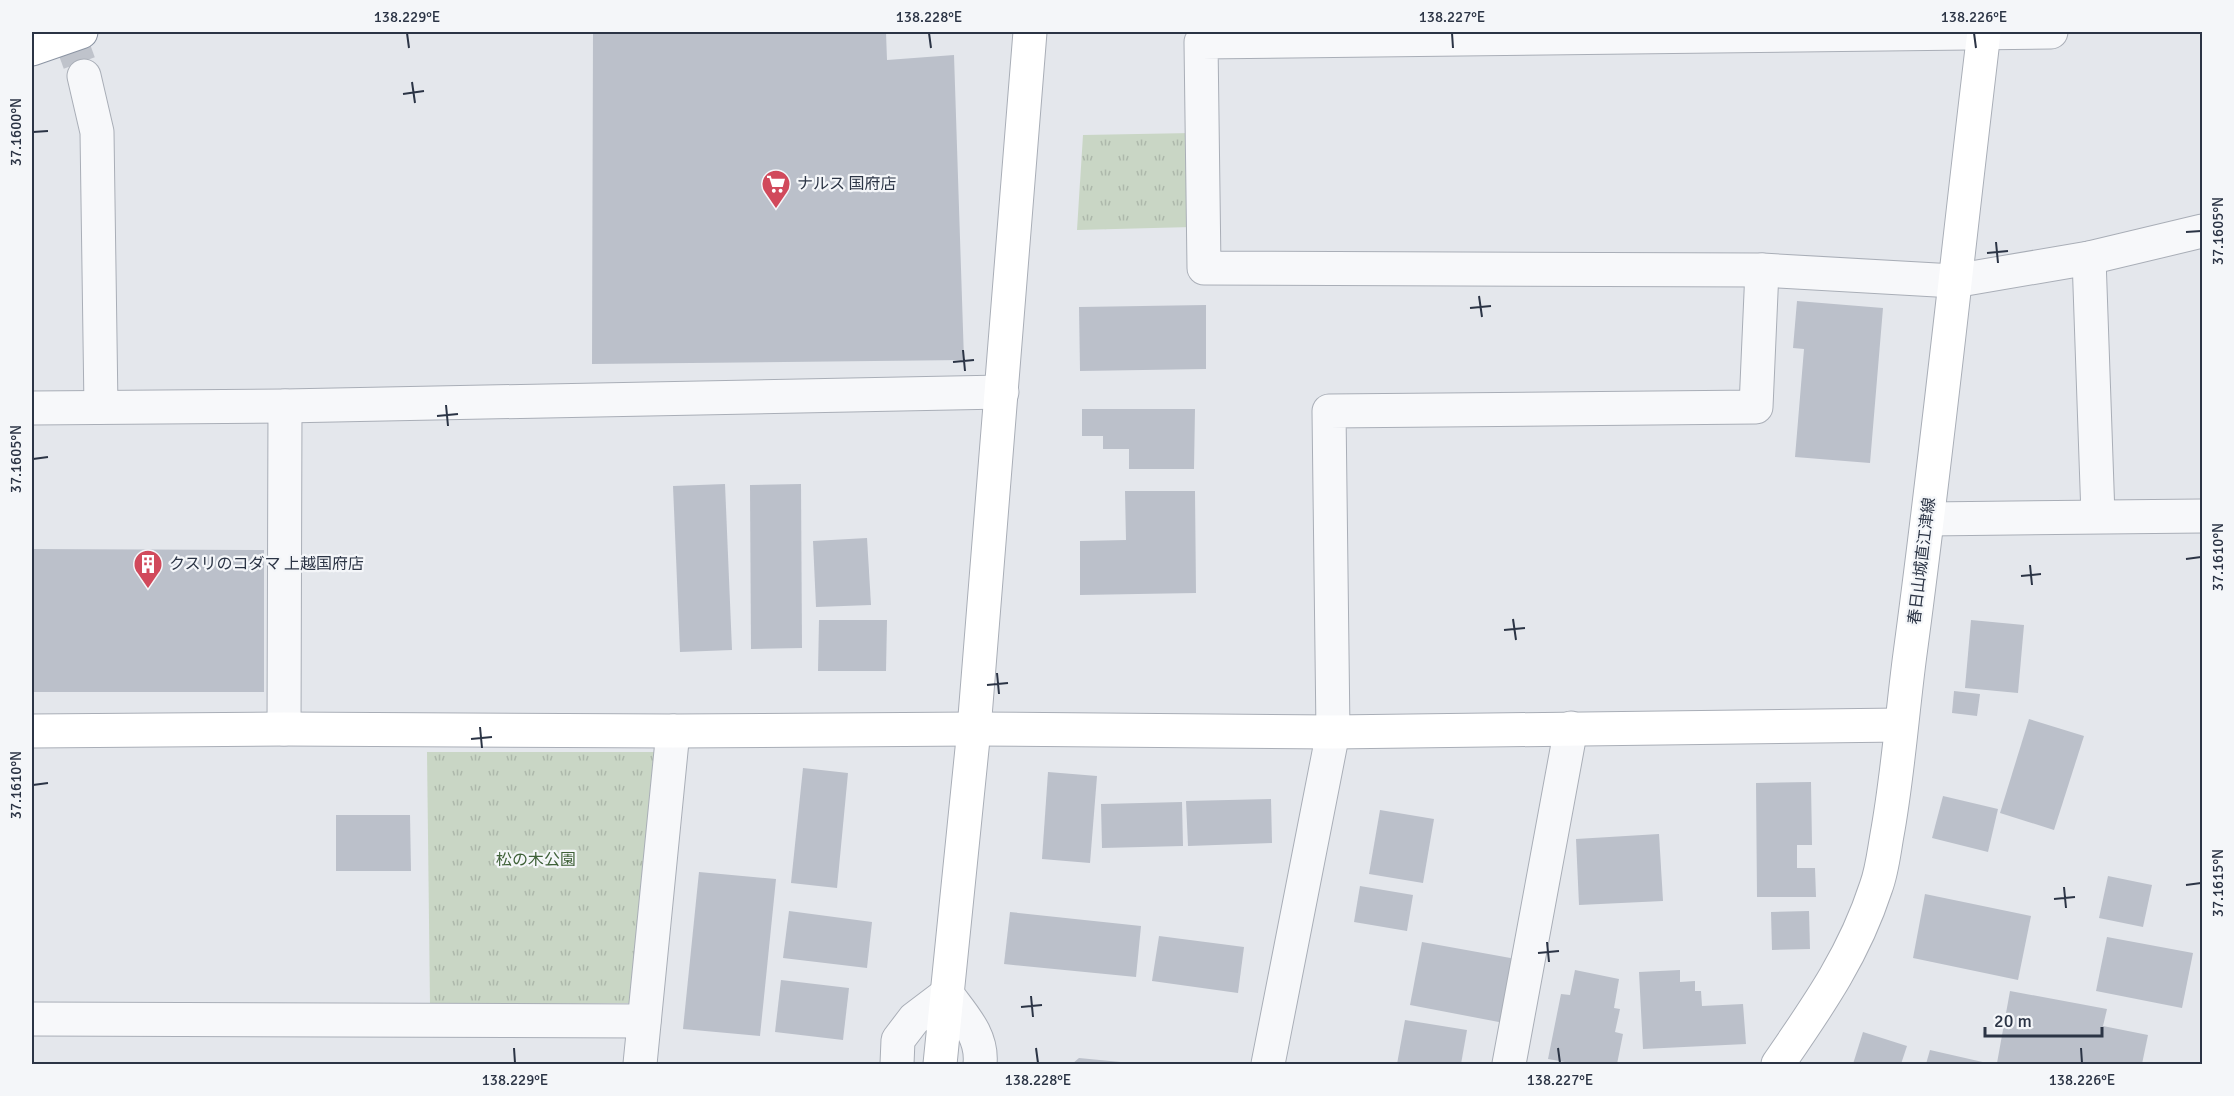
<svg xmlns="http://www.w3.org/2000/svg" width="2234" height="1096" font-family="Signika,'Noto Sans JP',sans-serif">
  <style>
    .grass { fill: url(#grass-tufts) }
    .building { fill: #bbc0ca }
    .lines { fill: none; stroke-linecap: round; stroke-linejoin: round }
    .street-tunnel { stroke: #bfc3cb; stroke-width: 33; stroke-dasharray: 33 16; stroke-linecap: butt }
    .street-casing { stroke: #a9aeb7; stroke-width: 35 }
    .secondary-casing { stroke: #a9aeb7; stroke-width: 35 }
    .highway-casing { stroke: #8b94a3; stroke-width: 35 }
    .street { stroke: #f7f8fa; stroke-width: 33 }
    .secondary { stroke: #fff; stroke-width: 33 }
    .highway { stroke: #fff; stroke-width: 33 }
    .ticks { fill: none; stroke: #2b3445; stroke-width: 2 }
    .labels { text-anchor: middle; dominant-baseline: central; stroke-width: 4.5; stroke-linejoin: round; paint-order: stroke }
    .poi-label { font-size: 16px; fill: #2b3445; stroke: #f4f6f9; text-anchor: start }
    .street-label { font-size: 16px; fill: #2b3445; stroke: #f4f6f9 }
    .park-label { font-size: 16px; fill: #3f6138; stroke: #f4f6f9 }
    .neatline { fill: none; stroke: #2b3445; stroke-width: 2 }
    .ticks-label { font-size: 15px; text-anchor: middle; fill: #2b3445 }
  </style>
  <defs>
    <pattern id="grass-tufts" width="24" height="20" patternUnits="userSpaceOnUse" patternTransform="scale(1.5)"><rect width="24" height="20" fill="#c9d6c5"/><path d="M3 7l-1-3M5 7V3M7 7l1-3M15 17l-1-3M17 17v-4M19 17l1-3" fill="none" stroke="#adb8ab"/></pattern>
  </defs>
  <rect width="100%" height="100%" fill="#e4e7ec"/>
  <g class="grass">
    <path d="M 1192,133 L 1192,227 L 1077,230 L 1083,135 Z"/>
    <path d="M 427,752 L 654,752 L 630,1003 L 430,1005 Z"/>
  </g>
  <g class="building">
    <path d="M 593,32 L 886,32 L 887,60 L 954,55 L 964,360 L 592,364 Z"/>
    <path d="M 1797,301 L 1883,308 L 1870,463 L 1795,457 L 1804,349 L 1793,348 Z"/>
    <path d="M 1206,305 L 1206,369 L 1080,371 L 1079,307 Z"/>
    <path d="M 1082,409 L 1195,409 L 1194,469 L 1129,469 L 1129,449 L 1103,449 L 1103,436 L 1082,436 Z"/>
    <path d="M 725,484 L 732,650 L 680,652 L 673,486 Z"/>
    <path d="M 801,484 L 802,648 L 751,649 L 750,485 Z"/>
    <path d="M 1125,491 L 1195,491 L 1196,593 L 1080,595 L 1080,541 L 1126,540 Z"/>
    <path d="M 867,538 L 871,605 L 816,607 L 813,541 Z"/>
    <path d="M 32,549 L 264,550 L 264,692 L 32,692 Z"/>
    <path d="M 819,620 L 887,620 L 886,671 L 818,671 Z"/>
    <path d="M 1971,620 L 2024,625 L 2018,693 L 1965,688 Z"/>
    <path d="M 1954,691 L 1980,694 L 1977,716 L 1952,713 Z"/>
    <path d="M 2029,719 L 2084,736 L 2054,830 L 2000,813 Z"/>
    <path d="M 803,768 L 848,773 L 837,888 L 791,883 Z"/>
    <path d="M 1048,772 L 1097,776 L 1090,863 L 1042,859 Z"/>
    <path d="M 1811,782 L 1812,845 L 1797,845 L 1797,868 L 1815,868 L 1816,897 L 1757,897 L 1756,783 Z"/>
    <path d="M 1943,796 L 1998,809 L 1988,852 L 1932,838 Z"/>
    <path d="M 1271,799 L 1272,843 L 1188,846 L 1186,801 Z"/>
    <path d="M 1182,802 L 1183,846 L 1102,848 L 1101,804 Z"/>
    <path d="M 1380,810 L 1434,819 L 1423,883 L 1369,874 Z"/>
    <path d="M 336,815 L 410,815 L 411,871 L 336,871 Z"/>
    <path d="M 1659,834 L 1663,901 L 1579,905 L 1576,839 Z"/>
    <path d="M 699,872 L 776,879 L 760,1036 L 683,1029 Z"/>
    <path d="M 2108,876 L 2152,885 L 2143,927 L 2099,918 Z"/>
    <path d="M 1360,886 L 1413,895 L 1407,931 L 1354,922 Z"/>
    <path d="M 1925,894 L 2031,916 L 2018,980 L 1913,958 Z"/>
    <path d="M 789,911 L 872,922 L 867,968 L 783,958 Z"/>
    <path d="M 1809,911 L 1810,949 L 1772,950 L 1771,912 Z"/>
    <path d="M 1010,912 L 1141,926 L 1136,977 L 1004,964 Z"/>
    <path d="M 1159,936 L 1244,947 L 1238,993 L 1152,981 Z"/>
    <path d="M 2107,937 L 2193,953 L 2182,1008 L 2096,991 Z"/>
    <path d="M 1422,942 L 1516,959 L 1504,1023 L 1410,1005 Z"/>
    <path d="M 1575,970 L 1619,979 L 1614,1008 L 1620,1009 L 1615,1032 L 1623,1034 L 1617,1064 L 1576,1064 L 1548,1059 L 1561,994 L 1570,995 Z"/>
    <path d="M 1680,970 L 1680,982 L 1695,981 L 1695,991 L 1701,991 L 1702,1006 L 1743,1004 L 1746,1044 L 1643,1049 L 1639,972 Z"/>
    <path d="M 781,980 L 849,988 L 843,1040 L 775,1032 Z"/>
    <path d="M 2010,991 L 2107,1009 L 2103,1026 L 2148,1035 L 2142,1064 L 1997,1063 Z"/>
    <path d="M 1405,1020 L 1467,1030 L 1461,1064 L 1397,1064 Z"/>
    <path d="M 1863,1032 L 1907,1046 L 1901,1064 L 1853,1064 Z"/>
    <path d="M 1930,1050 L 1987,1063 L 1987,1064 L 1926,1064 Z"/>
    <path d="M 1079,1058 L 1131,1063 L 1131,1064 L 1072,1064 Z"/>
  </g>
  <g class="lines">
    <path class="street-tunnel" d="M 68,32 L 84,76"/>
    <g class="street-casing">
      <g id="street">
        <path d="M 2051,32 L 1201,42 L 1204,268 L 1762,270 L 1954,281 L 2089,258 L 2202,231"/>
        <path d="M 84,76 L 97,132 L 101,407"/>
        <path d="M 2089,258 L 2098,516"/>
        <path d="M 32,408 L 285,406 L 1002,392"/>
        <path d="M 1928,519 L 2202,516"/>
        <path d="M 284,729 L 285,406"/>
        <path d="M 32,1019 L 644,1021"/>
        <path d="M 640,1064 L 673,731"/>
        <path d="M 897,1064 L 898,1040 L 914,1019 L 947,994 C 963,1016 983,1036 980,1064"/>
        <path d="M 1268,1064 L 1333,732 L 1329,411 L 1756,407 L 1762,270"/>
        <path d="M 1509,1064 L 1571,728"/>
      </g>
    </g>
    <g class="secondary-casing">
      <g id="secondary">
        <path d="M 32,731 L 284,729 L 673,731 L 974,729 L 1333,732 L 1901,725"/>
        <path d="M 940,1064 L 974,729 L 1030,32"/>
        <path d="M 1778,1064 C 1818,1006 1854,955 1876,887 C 1882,871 1884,852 1887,835 C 1898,775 1902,714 1910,654 C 1938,447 1959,239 1984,32"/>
      </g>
    </g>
    <g class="highway-casing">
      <path id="highway" d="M 32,49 L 81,32"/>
    </g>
    <use href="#street" class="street"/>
    <use href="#secondary" class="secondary"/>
    <use href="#highway" class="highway"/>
  </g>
  <path class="ticks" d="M 407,33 L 409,48M 929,33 L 931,48M 1452,33 L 1453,48M 1974,33 L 1976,48M 412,82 L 415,103M 403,94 L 424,91M 33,132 L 48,131M 2186,232 L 2201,231M 1996,242 L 1998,263M 1987,253 L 2008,251M 1479,296 L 1482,317M 1470,308 L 1491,306M 963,350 L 965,371M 953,362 L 974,360M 446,405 L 448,426M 437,416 L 458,414M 33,459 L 48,457M 2186,559 L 2201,557M 2030,565 L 2032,585M 2021,576 L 2041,574M 1513,619 L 1516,640M 1504,630 L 1525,628M 997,673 L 999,694M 987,685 L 1008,683M 480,727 L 482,748M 471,739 L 492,737M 33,785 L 48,783M 2186,885 L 2201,883M 2064,887 L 2066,908M 2054,899 L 2075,897M 1547,942 L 1549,962M 1538,953 L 1559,951M 1031,996 L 1033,1017M 1021,1007 L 1042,1005M 514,1048 L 515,1063M 1036,1048 L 1038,1063M 1558,1048 L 1560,1063M 2081,1048 L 2082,1063"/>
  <defs>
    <g id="supermarket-pin" transform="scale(1.5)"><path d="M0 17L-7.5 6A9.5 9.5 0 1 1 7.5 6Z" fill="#d1495b" stroke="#f4f6f9"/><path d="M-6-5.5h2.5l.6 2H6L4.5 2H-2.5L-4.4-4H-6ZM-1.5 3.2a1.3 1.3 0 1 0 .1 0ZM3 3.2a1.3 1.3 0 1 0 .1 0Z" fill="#fff"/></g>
    <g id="building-pin" transform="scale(1.5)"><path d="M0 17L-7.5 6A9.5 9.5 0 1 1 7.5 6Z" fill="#d1495b" stroke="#f4f6f9"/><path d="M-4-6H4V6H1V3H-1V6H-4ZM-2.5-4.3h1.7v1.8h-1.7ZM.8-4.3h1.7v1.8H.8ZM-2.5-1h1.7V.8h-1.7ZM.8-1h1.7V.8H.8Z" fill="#fff"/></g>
  </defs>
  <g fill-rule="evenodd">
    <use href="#supermarket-pin" x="776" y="184"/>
    <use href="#building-pin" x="148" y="564"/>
  </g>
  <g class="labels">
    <g class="poi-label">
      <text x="797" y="184">ナルス 国府店</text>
      <text x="169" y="564">クスリのコダマ 上越国府店</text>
    </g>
    <g class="street-label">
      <text transform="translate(1922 561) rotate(-83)">春日山城直江津線</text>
    </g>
    <g class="park-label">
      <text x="536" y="860">松の木公園</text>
    </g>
  </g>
  <rect width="2234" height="1096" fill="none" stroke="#f4f6f9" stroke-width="66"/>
  <path d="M1985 1027v9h117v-9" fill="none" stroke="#2b3445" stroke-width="3"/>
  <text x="1994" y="1027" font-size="18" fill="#2b3445" stroke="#f4f6f9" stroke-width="4.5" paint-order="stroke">20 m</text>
  <rect x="33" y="33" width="2168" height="1030" class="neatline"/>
  <g class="ticks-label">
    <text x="407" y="22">138.229°E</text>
    <text x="929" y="22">138.228°E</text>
    <text x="1452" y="22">138.227°E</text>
    <text x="1974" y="22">138.226°E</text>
    <text transform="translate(16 132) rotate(-90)" y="5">37.1600°N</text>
    <text transform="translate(2218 231) rotate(-90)" y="5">37.1605°N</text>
    <text transform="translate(16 459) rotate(-90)" y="5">37.1605°N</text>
    <text transform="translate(2218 557) rotate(-90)" y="5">37.1610°N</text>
    <text transform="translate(16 785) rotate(-90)" y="5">37.1610°N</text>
    <text transform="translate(2218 883) rotate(-90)" y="5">37.1615°N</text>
    <text x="515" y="1085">138.229°E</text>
    <text x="1038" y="1085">138.228°E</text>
    <text x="1560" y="1085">138.227°E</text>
    <text x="2082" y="1085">138.226°E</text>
  </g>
</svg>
